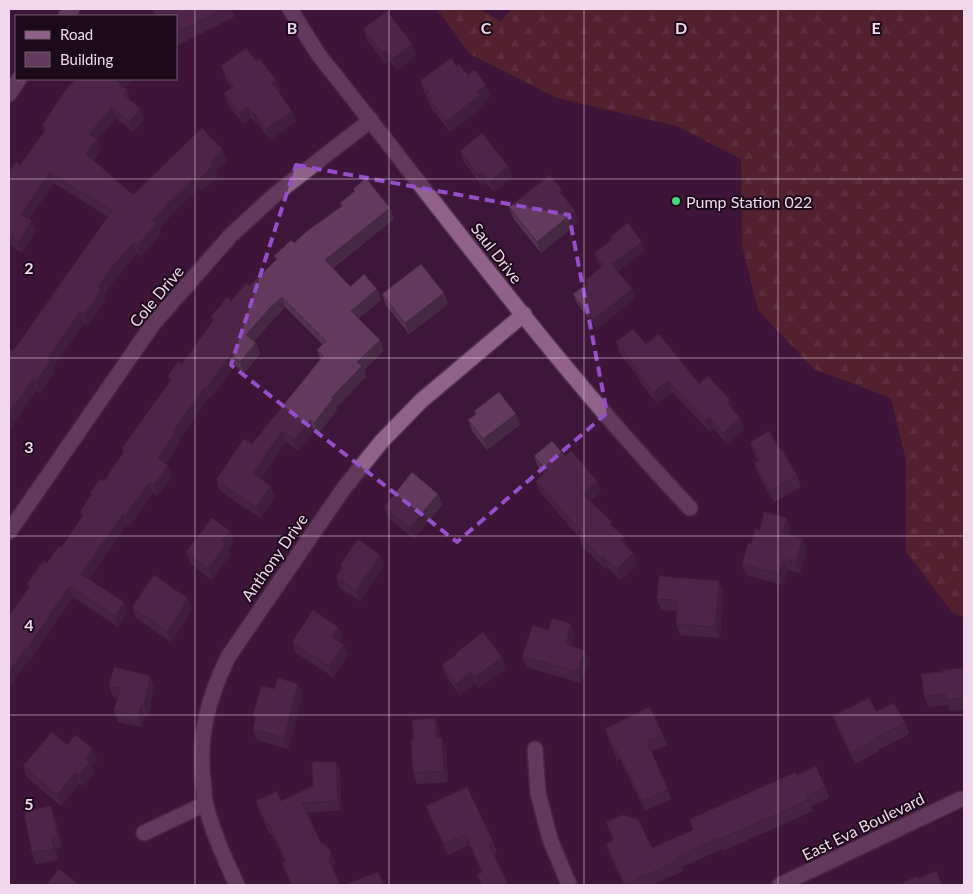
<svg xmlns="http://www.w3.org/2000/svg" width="973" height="894" font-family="Lato,sans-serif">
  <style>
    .forest { fill: url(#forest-firs) }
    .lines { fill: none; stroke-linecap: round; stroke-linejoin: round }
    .street-casing { stroke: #543451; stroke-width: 18 }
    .street { stroke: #906289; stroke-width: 15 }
    .wall { fill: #553150 }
    .shaded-wall { fill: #452841 }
    .building { fill: #63395d; stroke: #452841 }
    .marked { fill: none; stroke: #934ec8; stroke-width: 4; stroke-dasharray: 10 6; stroke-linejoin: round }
    .grid { fill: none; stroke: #f1d7ec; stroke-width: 1; stroke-opacity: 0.55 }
    .poi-dot { fill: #44d77b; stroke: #1b0a19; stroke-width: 2 }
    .labels { text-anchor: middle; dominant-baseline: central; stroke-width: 4; stroke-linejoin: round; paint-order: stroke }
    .poi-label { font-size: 16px; fill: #f1d7ec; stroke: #1b0a19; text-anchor: start }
    .street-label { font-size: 16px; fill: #f1d7ec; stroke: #1b0a19 }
    .grid-label { font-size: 16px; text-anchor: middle; font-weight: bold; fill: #f1d7ec; stroke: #1b0a19; stroke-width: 4; stroke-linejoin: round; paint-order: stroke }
  </style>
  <defs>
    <pattern id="forest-firs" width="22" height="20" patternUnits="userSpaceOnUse" patternTransform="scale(1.25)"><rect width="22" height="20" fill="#6b2e23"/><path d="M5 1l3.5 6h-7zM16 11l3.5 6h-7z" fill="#814c43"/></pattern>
  </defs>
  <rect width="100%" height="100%" fill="#3e1639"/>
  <path class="forest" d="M 437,9 L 480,9 L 500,21 L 512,9 L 964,9 L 964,618 L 952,612 L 906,552 L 906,460 L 891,398 L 814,369 L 758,310 L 742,245 L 741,159 L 677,126 L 557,98 L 470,54 Z"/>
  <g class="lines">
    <g class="street-casing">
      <g id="street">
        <path d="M 290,9 L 318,54 C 440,207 555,366 690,508"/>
        <path d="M 66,16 L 72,9"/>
        <path d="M 9,94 L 19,79"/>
        <path d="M 9,532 L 153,324 L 231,235 L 277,193 L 371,120"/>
        <path d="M 535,749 L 538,793 L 550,839 L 569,885"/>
        <path d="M 144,833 L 205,804"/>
        <path d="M 237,885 C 225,860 213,833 206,806 C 204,798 204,788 203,779 C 198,734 209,697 228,657 L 344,488 L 382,441 L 421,401 L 524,314"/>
        <path d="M 780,885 L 961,799"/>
      </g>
    </g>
    <use href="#street" class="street"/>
  </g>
  <g class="wall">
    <path d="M 154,9 L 231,9 L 234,17 L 176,46 L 176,16 L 155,16 L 153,10 Z"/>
    <path d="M 363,29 L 416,55 L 397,70 L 390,61 L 386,64 L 367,40 Z"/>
    <path d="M 256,61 L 276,80 L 280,91 L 278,92 L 292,111 L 296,122 L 270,140 L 258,124 L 257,125 L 251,118 L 243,124 L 228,104 L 224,93 L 232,88 L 227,81 L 221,66 Z"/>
    <path d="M 456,66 L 490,96 L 483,102 L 484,106 L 450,132 L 430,106 L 420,81 Z"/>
    <path d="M 125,89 L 131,101 L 140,109 L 144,120 L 133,132 L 116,118 L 97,140 L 101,150 L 93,161 L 133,195 L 227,161 L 216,171 L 218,176 L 202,191 L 199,188 L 173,213 L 159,229 L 161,234 L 141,257 L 137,253 L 115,279 L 104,296 L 105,301 L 88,325 L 84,323 L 53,367 L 54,373 L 40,393 L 36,390 L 13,424 L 13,426 L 9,432 L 13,351 L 108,217 L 54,183 L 29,219 L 32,221 L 36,232 L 22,253 L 11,245 L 9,249 L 9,172 L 20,165 L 44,132 L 42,126 Z"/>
    <path d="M 460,151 L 508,166 L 512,177 L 494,192 L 486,183 L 482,186 L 464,162 Z"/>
    <path d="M 353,189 L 390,208 L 394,219 L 333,268 L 349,285 L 351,286 L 377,289 L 381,300 L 359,318 L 384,350 L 364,370 L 366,377 L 336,408 L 337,410 L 318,434 L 314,431 L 298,451 L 286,442 L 261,479 L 271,486 L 275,497 L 260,518 L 220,491 L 216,480 L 252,444 L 320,359 L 317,350 L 323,345 L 285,307 L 273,320 L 254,341 L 256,343 L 260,354 L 244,373 L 235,365 L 211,398 L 209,397 L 179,439 L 180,442 L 166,463 L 172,475 L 158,496 L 153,493 L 129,526 L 127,525 L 89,579 L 124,602 L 127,613 L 118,627 L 73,597 L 30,660 L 29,660 L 9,688 L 29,588 L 27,584 L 47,563 L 61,548 L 82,517 L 80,511 L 91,496 L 90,493 L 104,481 L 123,453 L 122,448 L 170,382 L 168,376 L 182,364 L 213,321 L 211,317 L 249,286 L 276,260 L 274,256 L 294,243 L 341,207 L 340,203 L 354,191 Z"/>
    <path d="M 564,197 L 575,211 L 579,222 L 541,253 L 513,218 L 509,207 Z"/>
    <path d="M 610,237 L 645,251 L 618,271 L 632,289 L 635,298 L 597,329 L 577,303 L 573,294 L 586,284 L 585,281 L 601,267 L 598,262 L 594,253 L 611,240 Z"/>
    <path d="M 444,293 L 448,304 L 409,334 L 386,305 L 382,294 Z"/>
    <path d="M 616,342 L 646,344 L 699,384 L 730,400 L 733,410 L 740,418 L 744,429 L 727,444 L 714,429 L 710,432 L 672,392 L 657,403 L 640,382 L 638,376 L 620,354 Z"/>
    <path d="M 474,411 L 520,425 L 487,450 L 472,431 L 468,420 L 475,415 Z"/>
    <path d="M 750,442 L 779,449 L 797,476 L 801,487 L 774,502 L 758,474 L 754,463 L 758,461 L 754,453 Z"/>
    <path d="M 534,456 L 565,456 L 601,492 L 591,501 L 614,528 L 624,537 L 627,547 L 633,553 L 637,564 L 621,580 L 607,567 L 605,569 L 582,546 L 578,536 L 540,492 L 536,481 L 544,474 L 538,467 Z"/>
    <path d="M 438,494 L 442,505 L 414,539 L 388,518 L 384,507 Z"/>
    <path d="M 791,529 L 789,535 L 807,549 L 800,573 L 787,570 L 783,585 L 746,575 L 742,564 L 751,544 L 760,530 Z"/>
    <path d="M 234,542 L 228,550 L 230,555 L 212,580 L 190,563 L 186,552 Z"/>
    <path d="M 380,555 L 384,566 L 360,601 L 340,588 L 336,577 L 341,569 L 340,565 Z"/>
    <path d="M 719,581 L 723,592 L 720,638 L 680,635 L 676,624 L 677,611 L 661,610 L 657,599 Z"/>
    <path d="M 187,598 L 191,609 L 187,615 L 188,617 L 171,642 L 136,618 L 132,607 Z"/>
    <path d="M 338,627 L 342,638 L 340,642 L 348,656 L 333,677 L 296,653 L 292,642 Z"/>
    <path d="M 548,630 L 575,635 L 571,646 L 589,662 L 581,683 L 526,667 L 522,656 Z"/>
    <path d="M 457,652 L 506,668 L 479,688 L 475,683 L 460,695 L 446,676 L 442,665 L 457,654 Z"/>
    <path d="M 964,668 L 964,710 L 950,711 L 947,705 L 928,707 L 924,696 L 943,672 Z"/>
    <path d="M 150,676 L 154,687 L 148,717 L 145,716 L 142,727 L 118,722 L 114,711 L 117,698 L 113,697 L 109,686 Z"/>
    <path d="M 274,689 L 302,695 L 288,749 L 257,740 L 253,729 L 255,721 L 253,715 Z"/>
    <path d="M 876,712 L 905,723 L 909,734 L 878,750 L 879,751 L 855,764 L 837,727 L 833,716 Z"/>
    <path d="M 439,729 L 440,738 L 442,738 L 446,749 L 448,782 L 417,784 L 413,773 L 414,739 Z"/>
    <path d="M 605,729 L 663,735 L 667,745 L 651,752 L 671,799 L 645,811 L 620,759 L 617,760 Z"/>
    <path d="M 67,745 L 97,760 L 91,767 L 94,773 L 83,786 L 79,783 L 61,806 L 27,777 L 23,766 Z"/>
    <path d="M 336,761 L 340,771 L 341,810 L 307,813 L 321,843 L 335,863 L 333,870 L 340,885 L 291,885 L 282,863 L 285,862 L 272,834 L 270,835 L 259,811 L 256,801 L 281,801 L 313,786 Z"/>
    <path d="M 797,775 L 825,787 L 829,798 L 811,806 L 813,811 L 723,851 L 722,849 L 682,867 L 683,871 L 653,885 L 624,885 L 610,855 L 606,844 L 613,840 L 606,822 L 652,848 L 693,830 Z"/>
    <path d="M 426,806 L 493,842 L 497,853 L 494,855 L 508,885 L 481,885 L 477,874 L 482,872 L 469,845 L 448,855 L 430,817 Z"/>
    <path d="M 55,817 L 62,847 L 56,848 L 58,860 L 36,864 L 32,853 Z"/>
  </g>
  <g class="shaded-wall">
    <path d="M 412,44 L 416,55 L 397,70 L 393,59 Z"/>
    <path d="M 386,50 L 390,61 L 386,64 L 382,53 Z"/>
    <path d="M 120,79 L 134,79 L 121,93 L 118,82 Z"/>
    <path d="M 276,80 L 280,91 L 276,94 L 272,83 Z"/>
    <path d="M 486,85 L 490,96 L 483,102 L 484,106 L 450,132 L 446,121 L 477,92 Z"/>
    <path d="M 127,90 L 131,101 L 123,94 Z"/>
    <path d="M 112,107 L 116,118 L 97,140 L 101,150 L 90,165 L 86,154 L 89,134 Z"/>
    <path d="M 247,107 L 251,118 L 243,124 L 239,113 Z"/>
    <path d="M 140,109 L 144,120 L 133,132 L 129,122 Z"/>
    <path d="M 292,111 L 296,122 L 270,140 L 266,129 Z"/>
    <path d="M 254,113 L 258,124 L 257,125 L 253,114 Z"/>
    <path d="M 223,150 L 227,161 L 216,171 L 218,176 L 202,191 L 198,180 L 210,162 Z"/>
    <path d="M 508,166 L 512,177 L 494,192 L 490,181 Z"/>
    <path d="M 50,172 L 54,183 L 25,225 L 21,214 Z"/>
    <path d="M 482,172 L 486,183 L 482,186 L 478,175 Z"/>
    <path d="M 195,177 L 199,188 L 173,213 L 159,229 L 161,234 L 141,257 L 137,246 L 153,220 L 169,202 Z"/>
    <path d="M 390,208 L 394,219 L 329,270 L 325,260 Z"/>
    <path d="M 575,211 L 579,222 L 541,253 L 537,242 Z"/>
    <path d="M 32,221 L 36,232 L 22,253 L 18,242 Z"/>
    <path d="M 9,238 L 11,245 L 9,249 Z"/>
    <path d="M 642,242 L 645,251 L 616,273 L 612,264 Z"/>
    <path d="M 133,243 L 137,253 L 115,279 L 104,296 L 105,301 L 88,325 L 84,315 L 98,287 L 111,268 Z"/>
    <path d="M 377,289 L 381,300 L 355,321 L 351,311 Z"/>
    <path d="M 632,289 L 635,298 L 597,329 L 593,320 Z"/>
    <path d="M 444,293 L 448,304 L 409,334 L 405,323 Z"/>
    <path d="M 282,297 L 285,307 L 273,320 L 250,346 L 246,335 L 269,309 Z"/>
    <path d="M 80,312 L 84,323 L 53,367 L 54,373 L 40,393 L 36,382 L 47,359 Z"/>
    <path d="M 380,340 L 384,350 L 364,370 L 366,377 L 336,408 L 337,410 L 318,434 L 314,423 L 331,398 L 357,362 Z"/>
    <path d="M 256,343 L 260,354 L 244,373 L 240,362 Z"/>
    <path d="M 231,354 L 235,365 L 211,398 L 207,387 Z"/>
    <path d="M 33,380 L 36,390 L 13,424 L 13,426 L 9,432 L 9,413 Z"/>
    <path d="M 668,381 L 672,392 L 657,403 L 653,392 Z"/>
    <path d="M 205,386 L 209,397 L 179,439 L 180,442 L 162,469 L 158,458 L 174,430 Z"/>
    <path d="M 730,400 L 734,411 L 727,403 Z"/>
    <path d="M 516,414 L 520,425 L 487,450 L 483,439 Z"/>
    <path d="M 710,418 L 714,429 L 710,432 L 706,421 Z"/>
    <path d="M 740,418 L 744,429 L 727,444 L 723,433 Z"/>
    <path d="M 310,420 L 314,431 L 298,451 L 294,440 Z"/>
    <path d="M 282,431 L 286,442 L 257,484 L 253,473 Z"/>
    <path d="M 168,465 L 172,475 L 158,496 L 154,485 Z"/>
    <path d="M 597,481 L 601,492 L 587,505 L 583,494 Z"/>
    <path d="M 149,482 L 153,493 L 129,526 L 125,516 Z"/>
    <path d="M 271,486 L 275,497 L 260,518 L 256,507 Z"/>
    <path d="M 438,494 L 442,505 L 414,539 L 410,528 Z"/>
    <path d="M 123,514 L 127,525 L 85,585 L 81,574 Z"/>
    <path d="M 787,518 L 791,529 L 787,544 L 783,533 Z"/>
    <path d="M 230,531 L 234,542 L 228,550 L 230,555 L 212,580 L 208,569 L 222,541 Z"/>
    <path d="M 624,537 L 628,548 L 620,540 Z"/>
    <path d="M 803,538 L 807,549 L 800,573 L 796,562 Z"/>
    <path d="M 633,553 L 637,564 L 621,580 L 617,569 Z"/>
    <path d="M 380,555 L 384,566 L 360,601 L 356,590 Z"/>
    <path d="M 603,556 L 607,567 L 605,569 L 601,558 Z"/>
    <path d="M 783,559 L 787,570 L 783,585 L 779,574 Z"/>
    <path d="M 719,581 L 723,592 L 720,638 L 715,627 Z"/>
    <path d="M 69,586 L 73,597 L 30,660 L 26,650 Z"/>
    <path d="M 187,598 L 191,609 L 187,615 L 188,617 L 171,642 L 167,631 Z"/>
    <path d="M 124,602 L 127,613 L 118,627 L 115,616 Z"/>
    <path d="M 571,624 L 575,635 L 571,647 L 566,644 L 567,638 Z"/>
    <path d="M 338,627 L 342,638 L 336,648 L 332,637 Z"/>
    <path d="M 344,645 L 348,656 L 333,677 L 329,666 Z"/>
    <path d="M 25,649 L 29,660 L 9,688 L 9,672 Z"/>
    <path d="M 585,651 L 589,662 L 581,683 L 577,672 Z"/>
    <path d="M 502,657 L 506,668 L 479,688 L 475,677 Z"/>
    <path d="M 471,672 L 475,683 L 460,695 L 456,684 Z"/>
    <path d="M 150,676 L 154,687 L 148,717 L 144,706 Z"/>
    <path d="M 298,684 L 302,695 L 288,749 L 284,738 Z"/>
    <path d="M 141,705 L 145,716 L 142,727 L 138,716 Z"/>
    <path d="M 435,718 L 439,729 L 441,749 L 437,738 Z"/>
    <path d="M 442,738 L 446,749 L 448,782 L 444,771 Z"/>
    <path d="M 93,749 L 97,760 L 91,767 L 94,773 L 83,786 L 79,775 L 85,759 Z"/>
    <path d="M 336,761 L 340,771 L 341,810 L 338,801 Z"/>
    <path d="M 75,772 L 79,783 L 61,806 L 57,795 Z"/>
    <path d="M 51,806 L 55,817 L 62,847 L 58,836 Z"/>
    <path d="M 52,837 L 56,848 L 58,860 L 54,849 Z"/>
    <path d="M 331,853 L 335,863 L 333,871 L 329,861 Z"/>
  </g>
  <g class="building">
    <path d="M 154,9 L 224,9 L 176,33 L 176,16 L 156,16 L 153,10 Z"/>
    <path d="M 387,11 L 412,44 L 393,59 L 386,50 L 382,53 L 363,29 Z"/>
    <path d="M 246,48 L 256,61 L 260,59 L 276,80 L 272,83 L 292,111 L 266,129 L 254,113 L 253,114 L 247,107 L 239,113 L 224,93 L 234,86 L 223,70 L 224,70 L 221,66 Z"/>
    <path d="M 451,58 L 456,66 L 459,64 L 468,75 L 475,70 L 486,85 L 477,92 L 480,95 L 446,121 L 426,95 L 429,92 L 420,81 Z"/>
    <path d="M 75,79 L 120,79 L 118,82 L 127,90 L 123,94 L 140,109 L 129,122 L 112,107 L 89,134 L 97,139 L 86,154 L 133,195 L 202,128 L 223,150 L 210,162 L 214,165 L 198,180 L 195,177 L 169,202 L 153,220 L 157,223 L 137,246 L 133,243 L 111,268 L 98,287 L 101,290 L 84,315 L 80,312 L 47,359 L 50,362 L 36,382 L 33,380 L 9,413 L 9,349 L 13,351 L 112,211 L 50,172 L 21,214 L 32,221 L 18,242 L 9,235 L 9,172 L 16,162 L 20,165 L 46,129 L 42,126 L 65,91 Z"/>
    <path d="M 482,133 L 508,166 L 490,181 L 482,172 L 478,175 L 460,151 Z"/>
    <path d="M 550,175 L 562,190 L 560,192 L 575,211 L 537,242 L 509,207 Z"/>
    <path d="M 366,178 L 390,208 L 325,260 L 349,285 L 351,286 L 364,274 L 377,289 L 351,311 L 380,340 L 357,362 L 362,366 L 331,398 L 333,399 L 314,423 L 310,420 L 294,440 L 282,431 L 253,473 L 271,486 L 256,507 L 216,480 L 244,439 L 252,444 L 323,356 L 317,350 L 326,341 L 282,297 L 269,309 L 246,335 L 256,343 L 240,362 L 231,354 L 207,387 L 205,386 L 174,430 L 176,431 L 158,458 L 168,465 L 154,485 L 149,482 L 125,516 L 123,514 L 81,574 L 124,602 L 115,616 L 69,586 L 26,650 L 25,649 L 9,672 L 9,616 L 30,586 L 27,584 L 43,561 L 47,563 L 59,546 L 61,548 L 84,514 L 80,511 L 92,494 L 90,493 L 100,479 L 104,481 L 125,450 L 122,448 L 172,379 L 168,376 L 178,361 L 182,364 L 214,319 L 211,317 L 227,297 L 231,301 L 246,283 L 249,286 L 277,259 L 274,256 L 291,240 L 294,243 L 307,231 L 342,206 L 340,203 L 355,191 L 353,189 Z"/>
    <path d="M 628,223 L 642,242 L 612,264 L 632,289 L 593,320 L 573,294 L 587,284 L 585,281 L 603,265 L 594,253 L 612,240 L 610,237 Z"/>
    <path d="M 421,264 L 444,293 L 405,323 L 382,294 Z"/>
    <path d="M 633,329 L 646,344 L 659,334 L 699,384 L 708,376 L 730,400 L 727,403 L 740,418 L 723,433 L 710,418 L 706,421 L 668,381 L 653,392 L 636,371 L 638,370 L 616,342 Z"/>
    <path d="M 499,392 L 516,414 L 483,439 L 468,420 L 476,414 L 474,411 Z"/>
    <path d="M 769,431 L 779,449 L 781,448 L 797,476 L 770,491 L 754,463 L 760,460 L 750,442 Z"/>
    <path d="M 552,441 L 565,456 L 571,451 L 597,481 L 583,494 L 612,522 L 610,524 L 624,537 L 620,540 L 633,553 L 617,569 L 603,556 L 601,558 L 578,535 L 581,532 L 536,481 L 547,471 L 534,456 Z"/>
    <path d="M 412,472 L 438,494 L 410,528 L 384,507 Z"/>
    <path d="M 764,512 L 787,518 L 783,533 L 803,538 L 796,562 L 783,559 L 779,574 L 742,564 L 748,543 L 751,544 L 755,529 L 760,530 Z"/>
    <path d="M 212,518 L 230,531 L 222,541 L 226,544 L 208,569 L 186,552 Z"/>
    <path d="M 358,539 L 380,555 L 356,590 L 336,577 L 343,567 L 340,565 Z"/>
    <path d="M 154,575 L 187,598 L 182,605 L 184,606 L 167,631 L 132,607 Z"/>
    <path d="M 659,576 L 719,581 L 715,627 L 676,624 L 677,600 L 657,599 Z"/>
    <path d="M 313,610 L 338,627 L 332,637 L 344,645 L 329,666 L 292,642 Z"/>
    <path d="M 553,618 L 571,624 L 567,638 L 568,638 L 566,644 L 585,651 L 577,672 L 522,656 L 533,625 L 548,630 Z"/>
    <path d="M 483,632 L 502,657 L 475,677 L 471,672 L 456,684 L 442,665 L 458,653 L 457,652 Z"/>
    <path d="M 114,667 L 150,676 L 144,706 L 141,705 L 138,716 L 114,711 L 120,688 L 109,686 Z"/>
    <path d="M 964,668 L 964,698 L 946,700 L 945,694 L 924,696 L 921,674 L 943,672 L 943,670 Z"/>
    <path d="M 278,678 L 298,684 L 284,738 L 253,729 L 256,716 L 253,715 L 261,686 L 274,689 Z"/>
    <path d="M 869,698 L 876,712 L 894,703 L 905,723 L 874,739 L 875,740 L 851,753 L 833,716 Z"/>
    <path d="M 650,707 L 663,735 L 647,742 L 668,789 L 642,801 L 616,749 L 614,750 L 605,729 Z"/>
    <path d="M 435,718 L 437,738 L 442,738 L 444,771 L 413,773 L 411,740 L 414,739 L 412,720 Z"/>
    <path d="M 52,732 L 67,745 L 75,735 L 93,749 L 85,759 L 90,762 L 79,775 L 75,772 L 57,795 L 23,766 Z"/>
    <path d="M 336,761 L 338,801 L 302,803 L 321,843 L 327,846 L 331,853 L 329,861 L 340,885 L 292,885 L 282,863 L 286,861 L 269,824 L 267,825 L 256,801 L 277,791 L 281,801 L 313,786 L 312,762 Z"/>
    <path d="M 816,766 L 825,787 L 807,796 L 809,800 L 719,840 L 718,838 L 678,857 L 679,860 L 625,885 L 606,844 L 614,840 L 606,822 L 622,815 L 638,819 L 652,848 L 693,830 L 690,819 L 796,772 L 797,775 Z"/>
    <path d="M 467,787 L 493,842 L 489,844 L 508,885 L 482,885 L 477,874 L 483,872 L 465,834 L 444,844 L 426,806 Z"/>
    <path d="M 51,806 L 58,836 L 52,837 L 54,849 L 32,853 L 24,812 Z"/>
    <path d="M 59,869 L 79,885 L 46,885 Z"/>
    <path d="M 936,871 L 942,885 L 893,885 L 899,883 L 900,884 L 917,876 L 918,879 Z"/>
    <path d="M 378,872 L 384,885 L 344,885 Z"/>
  </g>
  <path d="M0 0H973V894H0ZM 296,165 L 569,215 L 607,413 L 457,542 L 231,365 Z" fill="#3e1639" fill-opacity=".55" fill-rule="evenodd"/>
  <path class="marked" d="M 296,165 L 569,215 L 607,413 L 457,542 L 231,365 Z"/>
  <path class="grid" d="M 195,9 L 195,885M 389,9 L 389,885M 584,9 L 584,885M 778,9 L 778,885M 9,179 L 964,179M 9,358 L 964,358M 9,536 L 964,536M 9,715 L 964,715"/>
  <circle class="poi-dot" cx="676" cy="201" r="5"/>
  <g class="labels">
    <g class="poi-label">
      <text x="686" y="201">Pump Station 022</text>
    </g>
    <g class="street-label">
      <text transform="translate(497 253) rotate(52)">Saul Drive</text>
      <text transform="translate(156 296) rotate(-50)">Cole Drive</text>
      <text transform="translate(274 557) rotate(-55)">Anthony Drive</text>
      <text transform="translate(863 826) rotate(-26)">East Eva Boulevard</text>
    </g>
  </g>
  <g class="grid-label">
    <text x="292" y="34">B</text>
    <text x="486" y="34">C</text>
    <text x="681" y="34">D</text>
    <text x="876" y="34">E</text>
    <text x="29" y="274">2</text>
    <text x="29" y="453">3</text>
    <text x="29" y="631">4</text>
    <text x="29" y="810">5</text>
  </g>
  <rect width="973" height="894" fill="none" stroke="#f1d7ec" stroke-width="20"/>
  <rect x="15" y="15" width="162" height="65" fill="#1b0a19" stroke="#715c6d"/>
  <rect x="25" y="31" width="25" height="8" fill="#906289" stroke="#715c6d"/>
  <text x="60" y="40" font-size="15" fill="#f1d7ec">Road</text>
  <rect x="25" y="52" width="25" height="15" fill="#63395d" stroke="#715c6d"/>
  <text x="60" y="65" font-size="15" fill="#f1d7ec">Building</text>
</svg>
